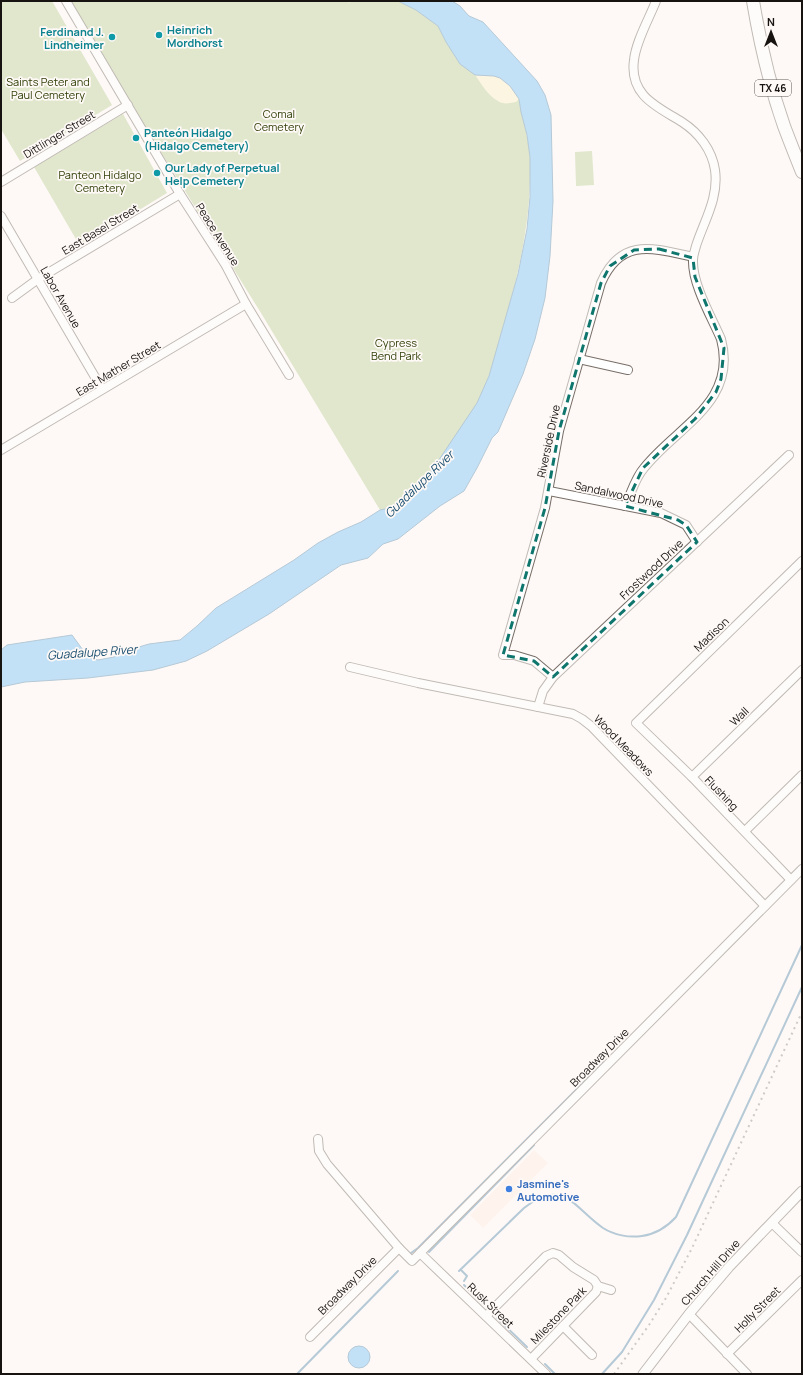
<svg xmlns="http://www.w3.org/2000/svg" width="803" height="1375" font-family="Manrope,sans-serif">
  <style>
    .commercial { fill: #feece2 }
    .green { fill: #bdd099 }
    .sand { fill: #faf0cb }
    .water { fill: #7cc3f6; stroke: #5e8eb1 }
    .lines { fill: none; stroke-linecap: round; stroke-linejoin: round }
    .stream { stroke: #5e8eb1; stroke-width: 2 }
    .minor-casing { stroke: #786e67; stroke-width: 10 }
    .tertiary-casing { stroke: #786e67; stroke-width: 11 }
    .primary-casing { stroke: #786e67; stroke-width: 14 }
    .minor { stroke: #fff; stroke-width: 8 }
    .tertiary { stroke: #fff; stroke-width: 9 }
    .primary { stroke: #fff; stroke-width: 12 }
    .rail { stroke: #96918e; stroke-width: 2; stroke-dasharray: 2 4; stroke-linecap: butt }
    .marked { fill: none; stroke: #0f766e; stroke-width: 3; stroke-dasharray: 8 5; stroke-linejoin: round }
    .culture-dot { fill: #0f9aa8; stroke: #fef9f6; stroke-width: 1.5 }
    .shop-dot { fill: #3f7fe0; stroke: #fef9f6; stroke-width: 1.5 }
    .labels { text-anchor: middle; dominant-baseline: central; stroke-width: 3.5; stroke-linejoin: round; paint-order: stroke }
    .shield { fill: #fef9f6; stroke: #5c5855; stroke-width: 1 }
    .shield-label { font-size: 10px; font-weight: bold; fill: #171310 }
    .culture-label { font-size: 11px; font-weight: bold; fill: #0d838f; stroke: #fef9f6; text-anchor: start }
    .park-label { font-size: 11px; fill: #314008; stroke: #fef9f6 }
    .street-label { font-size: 11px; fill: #171310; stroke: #fef9f6 }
    .shop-label { font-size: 11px; font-weight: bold; fill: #366cbe; stroke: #fef9f6; text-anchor: start }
    .water-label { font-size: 12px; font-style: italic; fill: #194e70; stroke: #fef9f6 }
  </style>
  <rect width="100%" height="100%" fill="#fef9f6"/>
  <path class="commercial" d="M 534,1150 L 548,1163 L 483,1228 L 470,1215 Z"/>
  <g class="green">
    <path d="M 1,1 L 52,1 L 112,105 L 20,161 L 1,129 Z"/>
    <path d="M 67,1 L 348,1 L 349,3 L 351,1 L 398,1 L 416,10 L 438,26 L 446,42 L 460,64 L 519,99 C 522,119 529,138 530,158 C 532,220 518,279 500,337 C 494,360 488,383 477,403 C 460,435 436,464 416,494 L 403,499 L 388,509 L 380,510 L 261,313 Z"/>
    <path d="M 123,114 L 167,193 L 80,246 L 34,167 Z"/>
    <path d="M 592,151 L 594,185 L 576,186 L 575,152 Z"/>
  </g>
  <path class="sand" d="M 475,75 C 481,76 488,75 494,76 C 506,78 513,90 519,99 L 516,102 C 511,103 503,105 498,101 C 488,96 481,83 475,75 Z"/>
  <g class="water">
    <path d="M 398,1 L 452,1 L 460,6 L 469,16 L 483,22 L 537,81 L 545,95 L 551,115 L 553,201 L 550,256 L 545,298 L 535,339 L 523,374 L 498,432 L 492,438 L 477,468 L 464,491 L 440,506 L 398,539 L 383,544 L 368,558 L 341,565 L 269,614 L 207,651 L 186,661 L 153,670 L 88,678 L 25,682 L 1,687 L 1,650 L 7,645 L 72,635 L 88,657 L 98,660 L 114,657 L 122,652 L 149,644 L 180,640 L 197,626 L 216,608 L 294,560 L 318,543 L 338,532 L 361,522 L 380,510 L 390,508 L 404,499 L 416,494 L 477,403 L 489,376 L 518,274 L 527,229 L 530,197 L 530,157 L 527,135 L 521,112 L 519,99 L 510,86 L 500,78 L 494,76 L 475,75 L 460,64 L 446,42 L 438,26 L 416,10 Z"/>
    <circle cx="359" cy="1357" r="11"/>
  </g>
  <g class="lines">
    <g class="stream">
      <path d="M 429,1252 L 534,1145"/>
      <path d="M 411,1253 L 418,1248 L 604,1062"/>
      <path d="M 461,1270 L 467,1276 L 464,1281"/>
      <path d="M 459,1271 L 524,1208 C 563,1176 575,1209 603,1228 C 614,1235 629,1238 642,1236 C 656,1234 666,1228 676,1217 L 802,945"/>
      <path d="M 464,1285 L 483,1304"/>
      <path d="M 497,1318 L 527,1347"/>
      <path d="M 545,1364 L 555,1374"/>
      <path d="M 297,1374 L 398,1271"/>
      <path d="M 602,1374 L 622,1352 L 654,1300 L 687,1235 L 802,987"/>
    </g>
    <g class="minor-casing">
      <g id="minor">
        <path d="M 66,1 L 180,194 L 225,264 L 246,304 L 289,375"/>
        <path d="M 1,182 L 128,105"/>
        <path d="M 1,216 L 102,389"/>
        <path d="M 12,298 L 38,279 L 180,194"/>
        <path d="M 579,359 L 628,370"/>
        <path d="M 1,450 L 246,304"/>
        <path d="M 549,491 L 661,513 L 686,525 L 697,542"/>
        <path d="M 625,506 C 631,494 635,478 644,468 C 676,427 738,403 721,339 C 712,318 692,284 693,260 C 693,255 695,250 696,246 C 704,221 719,198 715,170 C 712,150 699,133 682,122 C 658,107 629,96 634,60 C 636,41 649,19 656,1"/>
        <path d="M 350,667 L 418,683 L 573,714 L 582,719 L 591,726 L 765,906"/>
        <path d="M 553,677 L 534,661 L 514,655 L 503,655 L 545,508 L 559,431 L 601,283 C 621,237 653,248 693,257"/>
        <path d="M 538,707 L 543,691 L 553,677 L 789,455"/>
        <path d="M 692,777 L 802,670"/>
        <path d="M 745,831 L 802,775"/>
        <path d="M 791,880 L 692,777 L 636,723 L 802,561"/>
        <path d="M 318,1139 L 319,1151 L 327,1164 L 399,1248 L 412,1261 L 802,869"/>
        <path d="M 772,1223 L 802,1252"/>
        <path d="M 420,1253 L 546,1374"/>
        <path d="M 689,1314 L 747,1374"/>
        <path d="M 486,1316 L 546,1256 L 553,1253 L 559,1255 L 573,1267 L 594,1280 L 598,1286 L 611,1290"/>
        <path d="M 563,1326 L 592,1355"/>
        <path d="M 310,1337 L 399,1248"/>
        <path d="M 727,1354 L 802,1280"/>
        <path d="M 531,1359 L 596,1292 L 598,1286"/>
      </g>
    </g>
    <g class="tertiary-casing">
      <path id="tertiary" d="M 643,1374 L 689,1314 L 729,1267 L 802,1191"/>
    </g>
    <g class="primary-casing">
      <path id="primary" d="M 753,1 C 760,43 770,86 784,126 C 790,142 796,157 802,172"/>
    </g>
    <use href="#minor" class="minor"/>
    <use href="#tertiary" class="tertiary"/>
    <use href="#primary" class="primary"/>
    <path class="rail" d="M 614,1374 L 649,1325 L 666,1298 L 692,1248 L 802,1012"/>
  </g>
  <path d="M0 0H803V1375H0ZM 659,249 L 693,258 L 695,277 L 724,348 L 721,379 L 716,392 L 695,419 L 643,468 L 625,506 L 678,520 L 686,525 L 697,542 L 553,677 L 534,661 L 503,655 L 545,508 L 559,431 L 601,283 L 610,266 L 634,250 Z" fill="#fef9f6" fill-opacity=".55" fill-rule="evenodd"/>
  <path class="marked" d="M 659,249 L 693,258 L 695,277 L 724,348 L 721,379 L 716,392 L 695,419 L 643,468 L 625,506 L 678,520 L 686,525 L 697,542 L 553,677 L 534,661 L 503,655 L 545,508 L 559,431 L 601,283 L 610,266 L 634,250 Z"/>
  <g class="culture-dot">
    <circle cx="159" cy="35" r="4"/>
    <circle cx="112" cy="37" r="4"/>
    <circle cx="136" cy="138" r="4"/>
    <circle cx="157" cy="173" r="4"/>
  </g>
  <circle class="shop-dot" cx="509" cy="1189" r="4"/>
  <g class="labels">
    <rect class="shield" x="755" y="80" width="36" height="16" rx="3"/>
    <g class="shield-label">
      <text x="773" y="88">TX 46</text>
    </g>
    <g class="culture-label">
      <text x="167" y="29">Heinrich<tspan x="167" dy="13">Mordhorst</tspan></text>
      <text x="104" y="31" text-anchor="end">Ferdinand J.<tspan x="104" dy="13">Lindheimer</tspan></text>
      <text x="144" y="132">Panteón Hidalgo<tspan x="144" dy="13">(Hidalgo Cemetery)</tspan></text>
      <text x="165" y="167">Our Lady of Perpetual<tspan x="165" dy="13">Help Cemetery</tspan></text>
    </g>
    <g class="park-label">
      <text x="48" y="81">Saints Peter and<tspan x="48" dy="13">Paul Cemetery</tspan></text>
      <text x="279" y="113">Comal<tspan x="279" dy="13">Cemetery</tspan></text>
      <text x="100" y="174">Panteon Hidalgo<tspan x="100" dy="13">Cemetery</tspan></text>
      <text x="396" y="342">Cypress<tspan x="396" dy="13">Bend Park</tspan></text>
    </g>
    <g class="street-label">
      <text transform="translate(59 134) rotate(-31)">Dittlinger Street</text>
      <text transform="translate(100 229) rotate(-31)">East Basel Street</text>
      <text transform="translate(218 234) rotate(58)">Peace Avenue</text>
      <text transform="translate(61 297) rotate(60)">Labor Avenue</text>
      <text transform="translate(118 368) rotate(-31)">East Mather Street</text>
      <text transform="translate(548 441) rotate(-78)">Riverside Drive</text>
      <text transform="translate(619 494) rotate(12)">Sandalwood Drive</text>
      <text transform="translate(651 569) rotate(-43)">Frostwood Drive</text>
      <text transform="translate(711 634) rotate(-44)">Madison</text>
      <text transform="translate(739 716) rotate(-44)">Wall</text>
      <text transform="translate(624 745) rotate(46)">Wood Meadows</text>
      <text transform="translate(722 793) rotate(46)">Flushing</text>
      <text transform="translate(599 1057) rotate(-45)">Broadway Drive</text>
      <text transform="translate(710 1272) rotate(-49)">Church Hill Drive</text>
      <text transform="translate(347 1285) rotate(-45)">Broadway Drive</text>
      <text transform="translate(491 1305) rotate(44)">Rusk Street</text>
      <text transform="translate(757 1309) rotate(-45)">Holly Street</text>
      <text transform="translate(558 1315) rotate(-46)">Milestone Park</text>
    </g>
    <g class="shop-label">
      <text x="517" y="1183">Jasmine's<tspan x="517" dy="13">Automotive</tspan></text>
    </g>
    <g class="water-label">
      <text transform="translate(419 484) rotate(-44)">Guadalupe River</text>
      <text transform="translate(92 652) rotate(-4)">Guadalupe River</text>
    </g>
  </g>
  <rect width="803" height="1375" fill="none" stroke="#171310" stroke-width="4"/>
  <g transform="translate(771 32)" stroke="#fef9f6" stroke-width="3" paint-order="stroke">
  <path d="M0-3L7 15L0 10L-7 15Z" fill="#171310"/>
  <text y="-6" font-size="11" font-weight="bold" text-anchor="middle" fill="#171310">N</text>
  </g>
</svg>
